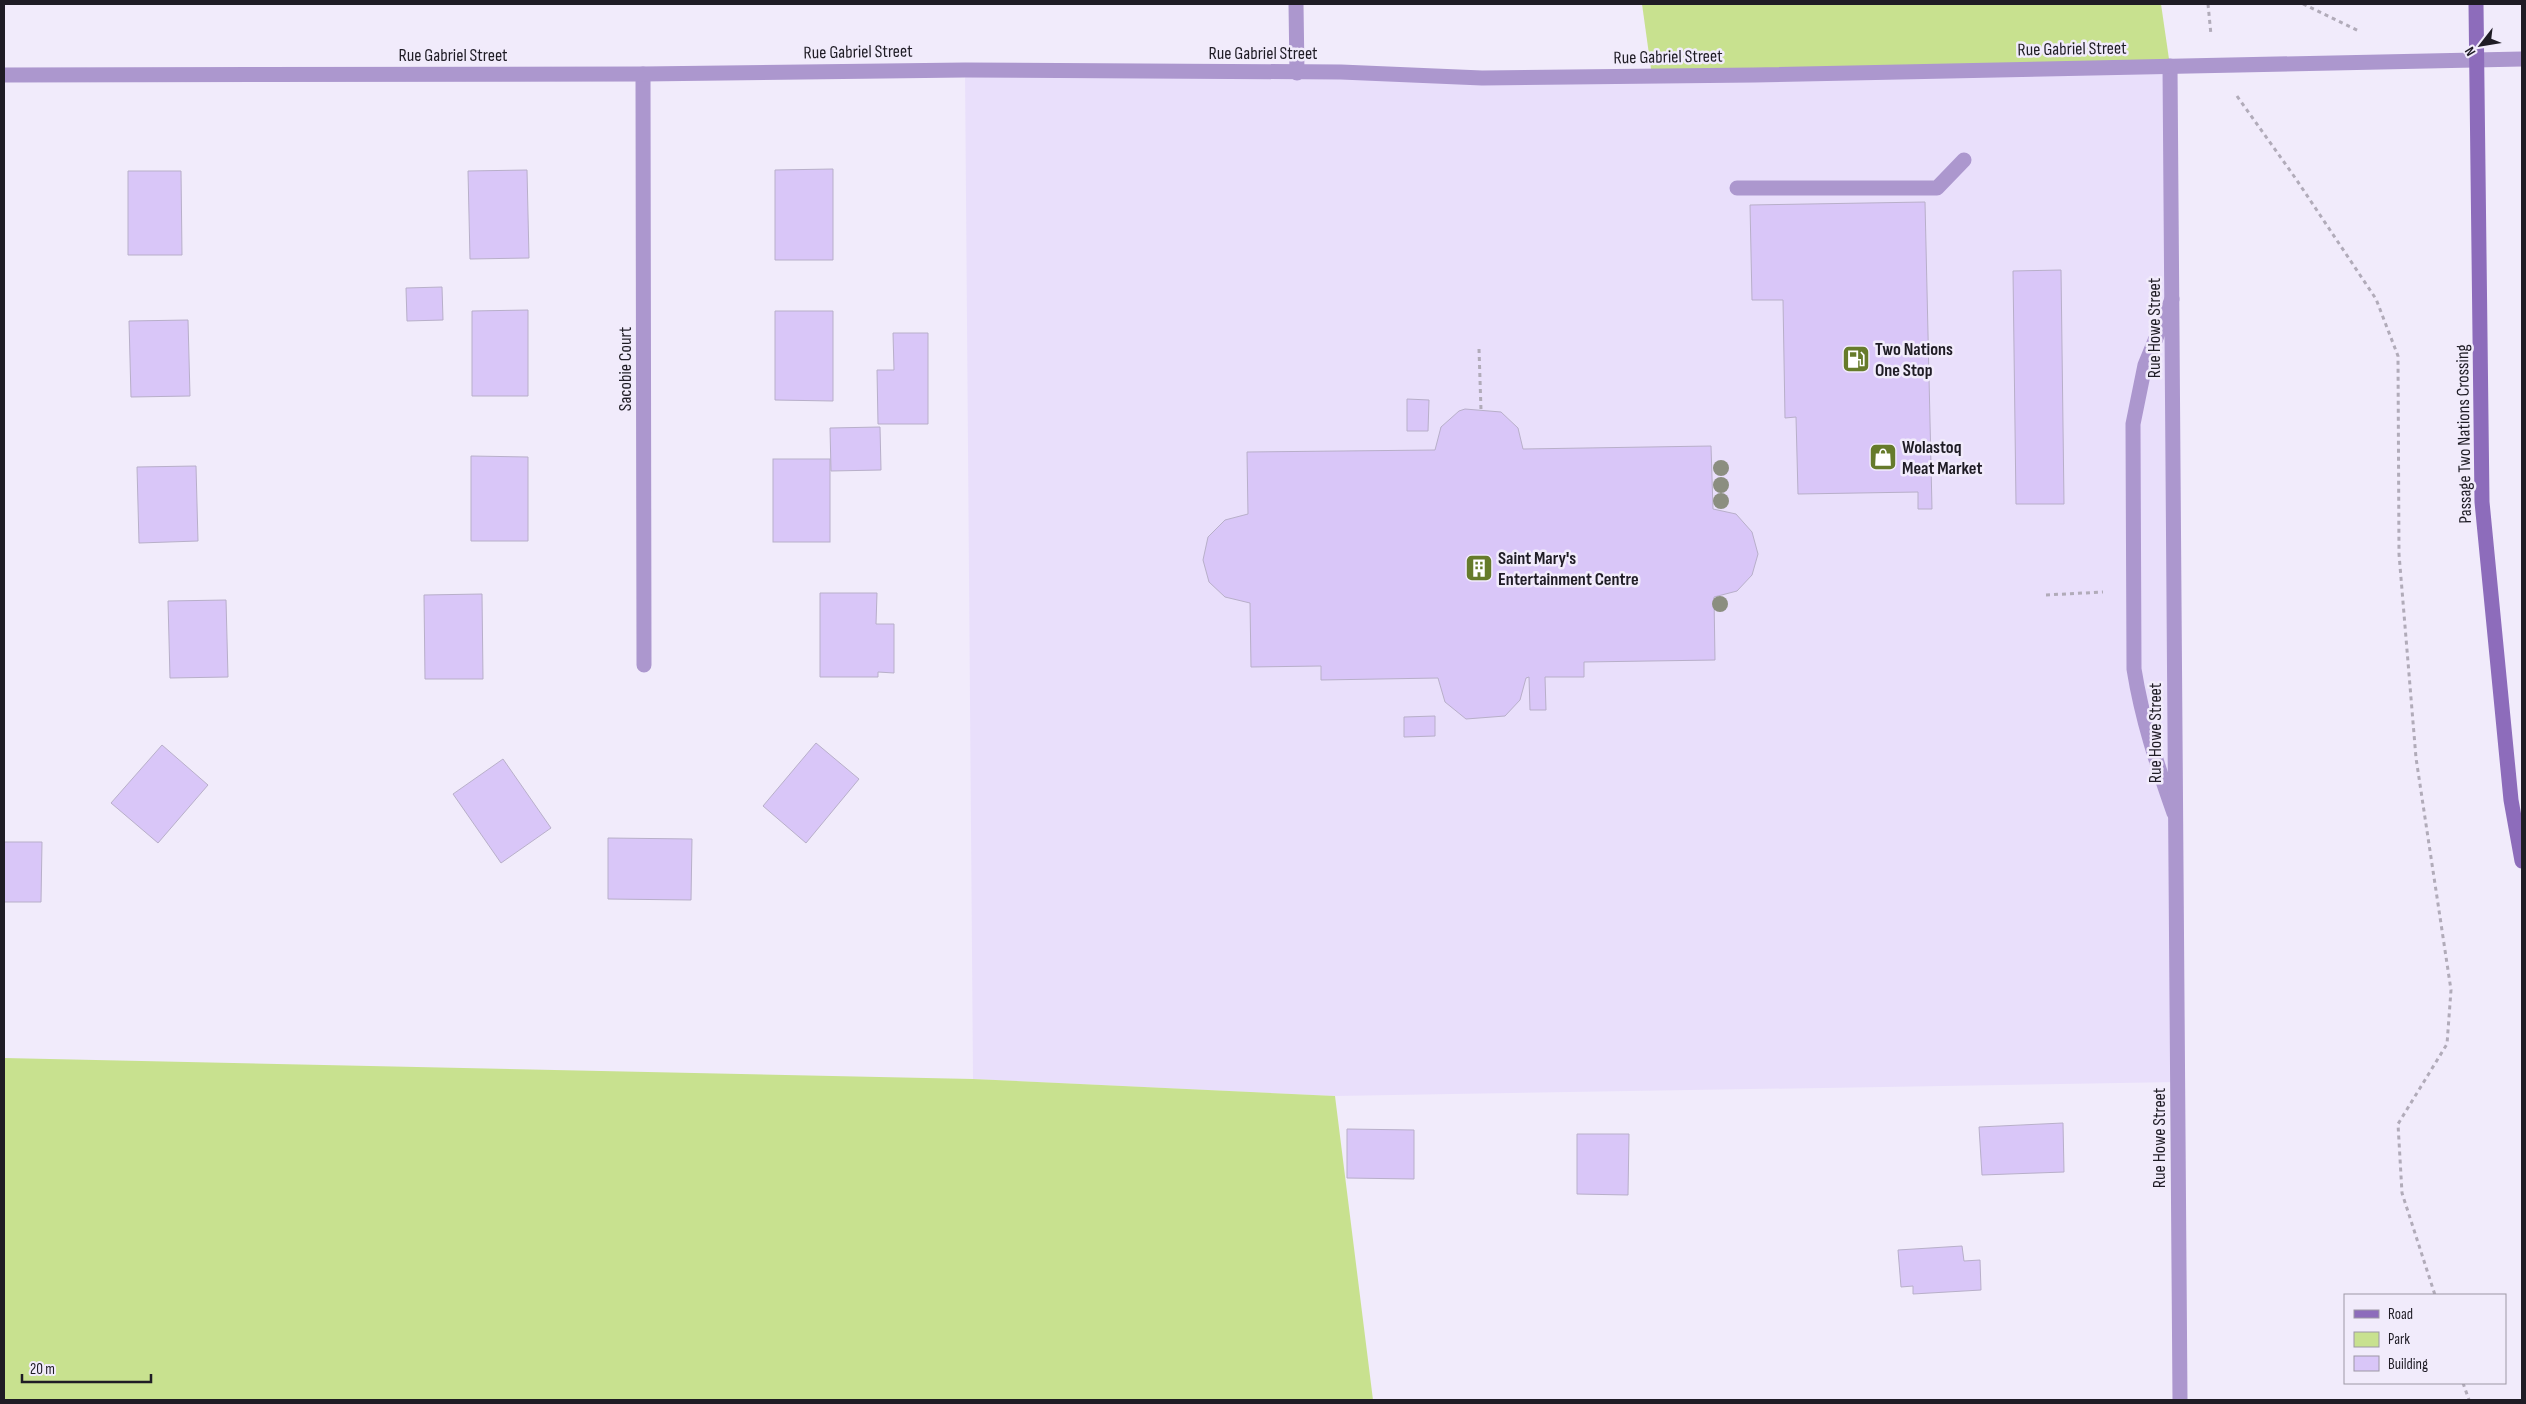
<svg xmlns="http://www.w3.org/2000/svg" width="2526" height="1404" font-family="'Sofia Sans Condensed',sans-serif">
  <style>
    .built { fill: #e9dffb }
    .green { fill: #c8e18f }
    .building { fill: #d9c6f8; stroke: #b8afc9 }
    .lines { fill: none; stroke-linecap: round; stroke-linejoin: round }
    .path { stroke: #b1abb9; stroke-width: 3; stroke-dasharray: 4 4; stroke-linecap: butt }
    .lane { stroke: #ac97ce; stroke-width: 15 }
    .street { stroke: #ac97ce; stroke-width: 15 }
    .secondary { stroke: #8d6cbb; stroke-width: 15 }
    .tree { fill: #8b8e80 }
    .labels { text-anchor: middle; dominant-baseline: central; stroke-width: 5; stroke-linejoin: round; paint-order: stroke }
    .street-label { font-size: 18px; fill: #1f1c25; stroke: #f1ebfb }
    .poi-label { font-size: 18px; font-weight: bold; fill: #1f1c25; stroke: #f1ebfb; text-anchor: start }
  </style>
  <rect width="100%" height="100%" fill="#f1ebfb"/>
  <path class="built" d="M 2170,66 L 2177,1082 L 1335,1096 L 973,1079 L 965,70 L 1297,73 Z"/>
  <g class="green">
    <path d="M 1642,4 L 2161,4 L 2170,66 L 1652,76 Z"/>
    <path d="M 4,1058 L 973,1079 L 1335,1096 L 1373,1400 L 4,1400 Z"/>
  </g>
  <g class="building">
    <path d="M 833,169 L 833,260 L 775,260 L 775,170 Z"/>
    <path d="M 527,170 L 529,258 L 470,259 L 468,171 Z"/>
    <path d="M 128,171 L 181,171 L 182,255 L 128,255 Z"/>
    <path d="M 1925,202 L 1932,509 L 1918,509 L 1918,492 L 1798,494 L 1796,417 L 1785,418 L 1783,300 L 1752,300 L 1750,205 Z"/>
    <path d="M 2061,270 L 2064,504 L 2016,504 L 2013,271 Z"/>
    <path d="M 442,287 L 443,320 L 407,321 L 406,288 Z"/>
    <path d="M 528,310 L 528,396 L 472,396 L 472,311 Z"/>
    <path d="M 775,311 L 833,311 L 833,401 L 775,400 Z"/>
    <path d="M 188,320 L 190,396 L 131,397 L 129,321 Z"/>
    <path d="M 893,333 L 928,333 L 928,424 L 878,424 L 877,370 L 894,370 Z"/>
    <path d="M 1407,399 L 1429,400 L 1428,431 L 1407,431 Z"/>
    <path d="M 1465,409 L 1501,412 L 1518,428 L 1523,449 L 1711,446 L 1713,509 L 1736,514 L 1752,532 L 1758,554 L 1752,575 L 1737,591 L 1714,597 L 1715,660 L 1584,662 L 1584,677 L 1545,677 L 1546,710 L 1530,710 L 1529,677 L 1526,678 L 1520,700 L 1505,716 L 1466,719 L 1445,702 L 1438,678 L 1321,680 L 1321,666 L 1251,667 L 1250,603 L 1225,597 L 1209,582 L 1203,560 L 1208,537 L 1225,520 L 1248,514 L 1247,452 L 1435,450 L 1441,427 L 1459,411 Z"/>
    <path d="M 880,427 L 881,470 L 831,471 L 830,428 Z"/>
    <path d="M 471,456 L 528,457 L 528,541 L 471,541 Z"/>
    <rect x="773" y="459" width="57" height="83"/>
    <path d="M 196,466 L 198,541 L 139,543 L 137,467 Z"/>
    <path d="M 820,593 L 877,593 L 876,624 L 894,624 L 894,673 L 878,672 L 878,677 L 820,677 Z"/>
    <path d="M 482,594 L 483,679 L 425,679 L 424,595 Z"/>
    <path d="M 226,600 L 228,677 L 170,678 L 168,601 Z"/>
    <path d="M 1435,716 L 1435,736 L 1404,737 L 1404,717 Z"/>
    <path d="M 816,743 L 859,779 L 806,843 L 763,806 Z"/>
    <path d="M 162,745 L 208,785 L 158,843 L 111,803 Z"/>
    <path d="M 503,759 L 551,828 L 501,863 L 453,794 Z"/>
    <path d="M 608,838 L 692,839 L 691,900 L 608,899 Z"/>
    <path d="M 4,842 L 42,842 L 41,902 L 4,902 Z"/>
    <path d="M 2063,1123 L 2064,1172 L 1982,1175 L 1979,1127 Z"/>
    <path d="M 1347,1129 L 1414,1130 L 1414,1179 L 1347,1178 Z"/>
    <path d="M 1577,1134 L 1629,1134 L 1628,1195 L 1577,1194 Z"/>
    <path d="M 1962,1246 L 1964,1261 L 1980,1260 L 1981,1290 L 1913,1294 L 1913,1286 L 1901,1287 L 1898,1250 Z"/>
  </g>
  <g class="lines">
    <g class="path">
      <path d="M 2208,4 L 2211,35"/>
      <path d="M 2303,4 L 2359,31"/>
      <path d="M 2237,96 L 2296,179 L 2376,299 L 2398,356 L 2399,554 L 2416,758 L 2451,990 L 2447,1044 L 2398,1124 L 2402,1193 L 2435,1295"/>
      <path d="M 1479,349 L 1481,410"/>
      <path d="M 2046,595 L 2103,592"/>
      <path d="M 2463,1383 L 2469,1400"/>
    </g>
    <g class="lane">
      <path d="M 1737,188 L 1937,188 L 1964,160"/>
      <path d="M 2172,299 L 2145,365 L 2133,424 L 2134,669 C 2142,719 2157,765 2174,813"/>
    </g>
    <g class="street">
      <path d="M 1296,4 L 1297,73"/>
      <path d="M 2170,66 L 2180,1400"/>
      <path d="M 643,74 L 644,665"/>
      <path d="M 4,75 L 643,74 L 965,70 L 1341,72 L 1482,78 L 1754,75 L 2522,59"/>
    </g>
    <path class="secondary" d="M 2476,4 L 2482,502 L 2511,800 L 2522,861"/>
  </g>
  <g class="tree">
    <circle cx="1721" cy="468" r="8"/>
    <circle cx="1721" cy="485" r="8"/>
    <circle cx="1721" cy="501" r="8"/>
    <circle cx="1720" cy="604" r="8"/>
  </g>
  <defs>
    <g id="fuel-square" transform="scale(1.4375)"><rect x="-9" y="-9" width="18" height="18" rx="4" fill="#667b2b" stroke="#f1ebfb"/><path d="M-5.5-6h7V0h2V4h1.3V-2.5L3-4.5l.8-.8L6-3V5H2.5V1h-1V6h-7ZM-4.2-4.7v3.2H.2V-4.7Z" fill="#fff"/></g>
    <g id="shop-square" transform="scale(1.4375)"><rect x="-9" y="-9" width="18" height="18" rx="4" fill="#667b2b" stroke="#f1ebfb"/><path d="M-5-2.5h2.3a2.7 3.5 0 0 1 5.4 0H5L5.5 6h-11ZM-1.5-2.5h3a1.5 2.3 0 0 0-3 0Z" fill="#fff"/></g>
    <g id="building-square" transform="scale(1.4375)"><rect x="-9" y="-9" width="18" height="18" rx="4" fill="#667b2b" stroke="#f1ebfb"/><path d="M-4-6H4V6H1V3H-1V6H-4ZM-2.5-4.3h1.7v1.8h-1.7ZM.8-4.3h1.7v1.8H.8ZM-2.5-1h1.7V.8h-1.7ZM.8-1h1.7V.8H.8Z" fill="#fff"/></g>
  </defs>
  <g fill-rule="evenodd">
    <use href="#fuel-square" x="1856" y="359"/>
    <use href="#shop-square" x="1883" y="457"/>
    <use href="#building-square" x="1479" y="568"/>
  </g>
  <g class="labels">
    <g class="street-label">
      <text transform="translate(2072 49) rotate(-1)">Rue Gabriel Street</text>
      <text transform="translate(858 52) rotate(-1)">Rue Gabriel Street</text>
      <text x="1263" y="53">Rue Gabriel Street</text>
      <text x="453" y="55">Rue Gabriel Street</text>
      <text transform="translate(1668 57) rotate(-1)">Rue Gabriel Street</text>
      <text transform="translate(2154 328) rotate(-90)">Rue Howe Street</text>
      <text transform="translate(625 369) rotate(-90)">Sacobie Court</text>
      <text transform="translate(2464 434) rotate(-91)">Passage Two Nations Crossing</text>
      <text transform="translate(2155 733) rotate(-90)">Rue Howe Street</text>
      <text transform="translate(2159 1138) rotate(-90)">Rue Howe Street</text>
    </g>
    <g class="poi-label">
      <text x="1875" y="349">Two Nations<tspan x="1875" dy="21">One Stop</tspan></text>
      <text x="1902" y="447">Wolastoq<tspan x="1902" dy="21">Meat Market</tspan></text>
      <text x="1498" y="558">Saint Mary's<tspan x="1498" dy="21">Entertainment Centre</tspan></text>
    </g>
  </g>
  <rect width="2526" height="1404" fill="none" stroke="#1f1c25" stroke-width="10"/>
  <rect x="2344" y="1294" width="162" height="90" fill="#f1ebfb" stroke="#9d98a5"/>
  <rect x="2354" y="1310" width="25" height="8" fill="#8d6cbb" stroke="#9d98a5"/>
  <text x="2388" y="1319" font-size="15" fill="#1f1c25">Road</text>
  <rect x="2354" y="1332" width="25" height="15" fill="#c8e18f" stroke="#9d98a5"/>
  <text x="2388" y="1344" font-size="15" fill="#1f1c25">Park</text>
  <rect x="2354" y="1356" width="25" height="15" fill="#d9c6f8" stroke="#9d98a5"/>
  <text x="2388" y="1369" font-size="15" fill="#1f1c25">Building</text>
  <g transform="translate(2481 45) rotate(239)" stroke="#f1ebfb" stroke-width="4" paint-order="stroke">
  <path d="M0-4L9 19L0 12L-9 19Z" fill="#1f1c25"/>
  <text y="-8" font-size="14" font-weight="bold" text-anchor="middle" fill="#1f1c25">N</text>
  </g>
  <path d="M22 1374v8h129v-8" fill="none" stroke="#1f1c25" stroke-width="2.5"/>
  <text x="30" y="1374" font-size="15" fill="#1f1c25" stroke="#f1ebfb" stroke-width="4" paint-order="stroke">20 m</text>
</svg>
